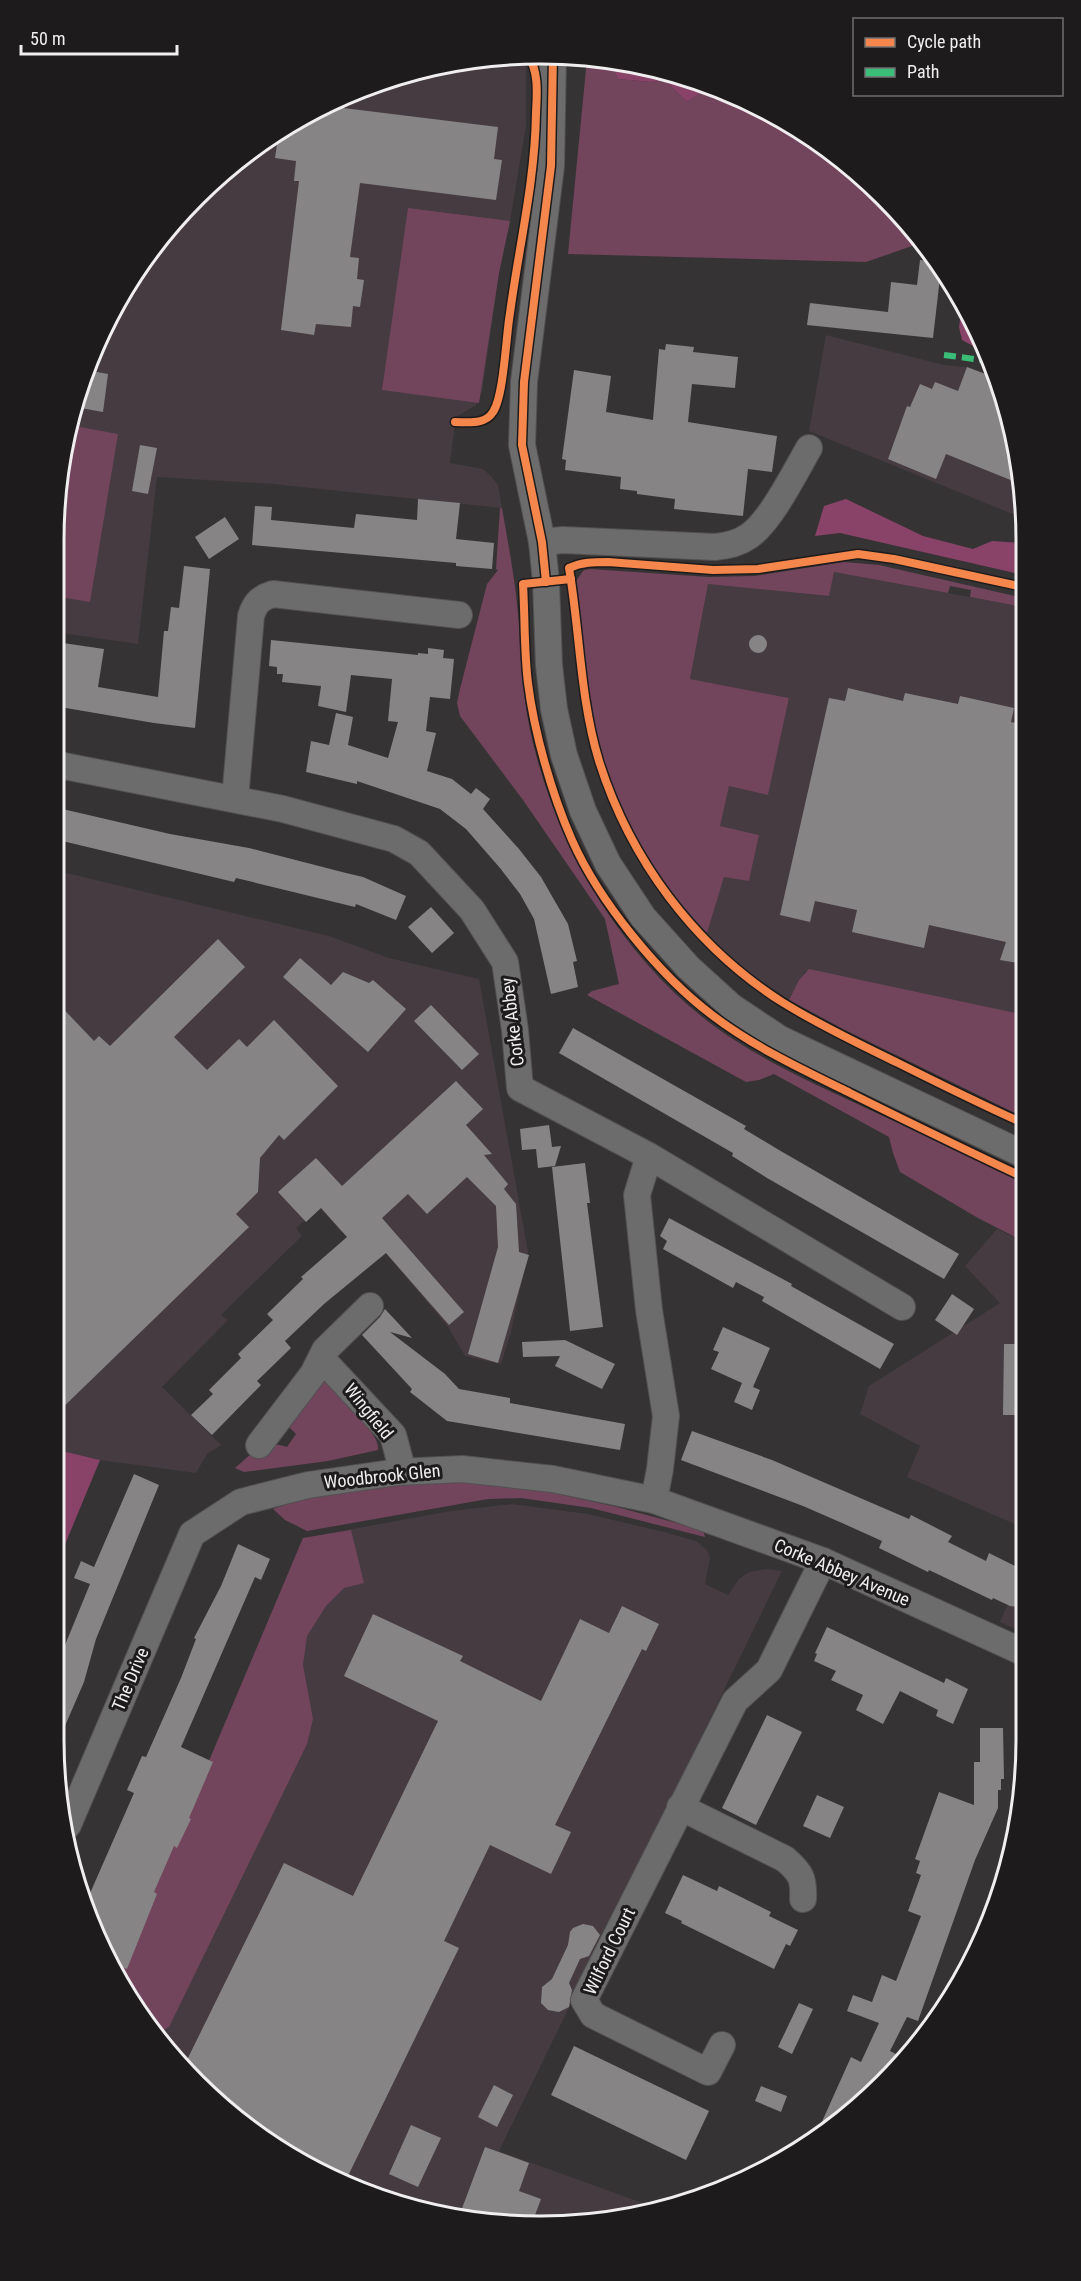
<svg xmlns="http://www.w3.org/2000/svg" width="1081" height="2281" font-family="'Roboto Condensed',sans-serif">
  <style>
    .built { fill: #453b40 }
    .green { fill: #72455c }
    .forest { fill: #894369 }
    .building { fill: #878485 }
    .lines { fill: none; stroke-linecap: round; stroke-linejoin: round }
    .minor-casing { stroke: #535252; stroke-width: 28 }
    .minor { stroke: #6d6c6c; stroke-width: 26 }
    .quiet { stroke: #3abd76; stroke-width: 6; stroke-dasharray: 12 6; stroke-linecap: butt }
    .cycleway-casing { stroke: #1d1b1c; stroke-width: 11 }
    .cycleway { stroke: #f5874c; stroke-width: 8 }
    .labels { text-anchor: middle; dominant-baseline: central; stroke-width: 6; stroke-linejoin: round; paint-order: stroke }
    .street-label { font-size: 18px; fill: #f1eef0; stroke: #1d1b1c }
    .rim { fill: none; stroke: #f1eef0; stroke-width: 3 }
  </style>
  <rect width="100%" height="100%" fill="#363334"/>
  <g class="built">
    <path d="M 510,57 L 526,66 L 526,126 L 510,221 L 499,273 L 482,392 L 476,405 L 456,417 L 450,463 L 483,469 L 491,476 L 498,485 L 502,508 L 273,484 L 157,477 L 138,644 L 54,632 L 54,540 L 63,446 L 91,355 L 136,271 L 196,197 L 270,136 L 354,91 L 445,63 Z"/>
    <path d="M 826,335 L 944,365 L 967,367 L 988,375 L 989,371 L 995,373 L 1005,412 L 957,392 L 950,400 L 1009,424 L 1023,477 L 1023,516 L 1010,513 L 809,431 Z"/>
    <path d="M 834,572 L 1023,607 L 1025,1021 L 805,972 L 789,1000 L 753,975 L 723,951 L 707,933 L 724,876 L 749,881 L 759,835 L 719,826 L 729,785 L 768,794 L 789,698 L 690,679 L 708,583 L 828,596 Z"/>
    <path d="M 54,870 L 329,936 L 389,958 L 479,979 L 528,1252 L 511,1332 L 501,1364 L 465,1356 L 448,1327 L 367,1231 L 350,1223 L 341,1232 L 320,1207 L 296,1228 L 302,1236 L 221,1315 L 228,1320 L 162,1387 L 221,1445 L 207,1454 L 196,1473 L 100,1460 L 54,1449 Z"/>
    <path d="M 997,1229 L 1025,1242 L 1026,1529 L 907,1477 L 920,1446 L 860,1414 L 869,1386 L 1000,1303 L 965,1266 Z"/>
    <path d="M 512,1504 L 588,1514 L 664,1532 L 696,1541 L 707,1550 L 710,1558 L 705,1584 L 728,1595 L 739,1579 L 749,1572 L 767,1569 L 782,1571 L 499,2151 L 659,2209 L 635,2218 L 540,2227 L 446,2218 L 298,2162 L 175,2061 L 117,1979 L 303,1538 L 451,1511 Z"/>
    <path d="M 1026,1562 L 1027,1634 L 1000,1622 Z"/>
  </g>
  <g class="green">
    <path d="M 587,59 L 610,61 L 618,79 L 651,82 L 665,80 L 687,102 L 711,86 L 726,91 L 836,154 L 929,248 L 912,246 L 866,262 L 568,254 Z"/>
    <path d="M 408,208 L 510,221 L 499,273 L 479,403 L 382,390 Z"/>
    <path d="M 69,425 L 118,434 L 90,602 L 54,596 C 54,541 54,478 69,425 Z"/>
    <path d="M 500,508 L 502,508 C 508,543 515,578 518,614 C 522,652 522,692 530,730 C 556,851 630,974 736,1041 C 778,1068 823,1088 868,1109 C 920,1133 973,1157 1025,1181 L 1025,1242 L 978,1218 L 900,1172 L 893,1153 L 889,1137 L 774,1074 L 759,1080 L 746,1082 L 587,995 L 592,991 L 619,984 L 605,919 L 523,800 L 460,716 L 457,703 L 460,689 L 487,584 L 498,570 L 496,569 Z"/>
    <path d="M 844,562 L 879,565 L 1023,598 L 1023,607 L 970,597 L 971,590 L 950,586 L 948,593 L 834,572 L 829,596 L 708,584 L 690,679 L 789,698 L 768,795 L 729,786 L 720,826 L 759,835 L 749,881 L 724,877 L 707,933 C 656,879 615,813 597,740 C 585,689 583,635 575,582 L 584,570 L 590,569 L 709,577 L 754,576 Z"/>
    <path d="M 809,969 L 1025,1015 L 1025,1118 L 845,1030 L 789,1000 L 799,980 Z"/>
    <path d="M 321,1378 L 341,1388 L 340,1398 C 350,1408 381,1436 378,1450 L 328,1461 L 244,1472 L 235,1468 C 252,1454 264,1438 287,1447 L 296,1434 L 288,1426 Z"/>
    <path d="M 450,1481 L 535,1489 L 617,1507 L 699,1529 L 704,1533 L 705,1537 L 591,1508 L 521,1498 L 488,1499 L 307,1531 L 285,1520 L 273,1509 L 299,1500 L 386,1485 Z"/>
    <path d="M 351,1530 L 364,1583 L 344,1588 L 326,1606 L 307,1636 L 303,1665 L 313,1719 L 307,1744 L 169,2027 L 156,2034 L 117,1979 L 303,1538 Z"/>
  </g>
  <g class="forest">
    <path d="M 610,61 L 635,63 L 711,86 L 687,102 L 665,80 L 651,82 L 618,79 Z"/>
    <path d="M 962,306 L 988,351 L 975,347 L 962,340 L 959,327 Z"/>
    <path d="M 846,499 L 923,536 L 973,549 L 992,541 L 1023,543 L 1023,575 L 840,533 L 815,536 L 824,506 Z"/>
    <path d="M 54,1449 L 100,1460 L 54,1571 Z"/>
  </g>
  <g class="building">
    <path d="M 327,106 L 498,127 L 494,159 L 502,160 L 496,200 L 360,183 L 350,257 L 359,258 L 357,279 L 364,280 L 360,307 L 353,306 L 351,327 L 316,324 L 314,335 L 281,330 L 299,181 L 294,181 L 296,161 L 275,158 L 279,131 Z"/>
    <path d="M 920,260 L 936,262 L 941,269 L 933,338 L 807,325 L 810,303 L 888,312 L 891,282 L 917,285 Z"/>
    <path d="M 666,344 L 694,347 L 693,352 L 738,357 L 735,388 L 692,384 L 688,422 L 777,436 L 772,472 L 748,469 L 743,516 L 674,509 L 675,499 L 637,494 L 637,491 L 620,489 L 621,477 L 565,470 L 566,460 L 562,459 L 574,370 L 611,376 L 606,412 L 653,420 L 659,349 L 665,350 Z"/>
    <path d="M 967,367 L 996,378 L 1023,477 L 1023,485 L 946,454 L 936,479 L 888,459 L 907,406 L 910,407 L 920,384 L 932,389 L 935,382 L 958,391 Z"/>
    <path d="M 86,370 L 108,374 L 103,412 L 75,407 Z"/>
    <path d="M 140,445 L 157,448 L 148,494 L 132,491 Z"/>
    <path d="M 418,499 L 460,503 L 456,539 L 494,543 L 492,569 L 456,566 L 456,563 L 252,545 L 255,506 L 272,507 L 271,520 L 354,528 L 356,514 L 417,520 Z"/>
    <path d="M 225,517 L 239,539 L 209,559 L 195,537 Z"/>
    <path d="M 184,566 L 210,569 L 195,728 L 154,723 L 54,706 L 54,693 L 63,643 L 104,649 L 98,687 L 158,697 L 164,631 L 168,631 L 171,607 L 179,608 Z"/>
    <circle cx="758" cy="644" r="9"/>
    <path d="M 271,640 L 418,655 L 418,653 L 428,654 L 428,648 L 444,650 L 443,658 L 454,659 L 450,699 L 430,697 L 426,731 L 436,733 L 427,771 L 452,779 L 471,794 L 476,788 L 490,799 L 483,809 L 519,849 L 541,877 L 568,924 L 577,961 L 573,962 L 578,987 L 551,994 L 534,919 L 520,894 L 500,868 L 466,829 L 440,809 L 357,781 L 357,784 L 306,772 L 311,741 L 329,745 L 336,713 L 353,717 L 348,745 L 388,758 L 398,722 L 388,721 L 392,679 L 351,675 L 346,712 L 318,706 L 321,686 L 282,682 L 283,674 L 277,674 L 277,667 L 269,666 Z"/>
    <path d="M 848,688 L 903,701 L 905,693 L 958,704 L 960,696 L 1014,708 L 1011,722 L 1024,725 L 1024,964 L 1000,960 L 1006,942 L 929,925 L 924,948 L 852,932 L 857,910 L 815,901 L 810,922 L 780,915 L 829,698 L 845,701 Z"/>
    <path d="M 54,807 L 170,834 L 249,848 L 346,873 L 363,877 L 406,896 L 396,920 L 356,904 L 355,907 L 236,878 L 234,882 L 54,839 Z"/>
    <path d="M 431,907 L 454,933 L 432,953 L 408,927 Z"/>
    <path d="M 218,939 L 245,967 L 174,1037 L 207,1070 L 239,1039 L 247,1047 L 274,1020 L 338,1086 L 284,1140 L 279,1135 L 260,1158 L 258,1192 L 236,1214 L 249,1227 L 54,1416 L 54,1101 L 65,1090 L 54,1078 L 54,999 L 94,1041 L 99,1036 L 110,1046 Z"/>
    <path d="M 300,958 L 331,985 L 343,972 L 369,983 L 373,980 L 406,1009 L 368,1052 L 283,977 Z"/>
    <path d="M 431,1005 L 479,1054 L 462,1070 L 414,1021 Z"/>
    <path d="M 573,1028 L 746,1126 L 744,1129 L 779,1150 L 959,1254 L 944,1279 L 767,1178 L 732,1156 L 733,1153 L 559,1053 Z"/>
    <path d="M 456,1081 L 483,1109 L 466,1125 L 492,1154 L 484,1155 L 508,1184 L 504,1189 L 516,1204 L 519,1252 L 529,1255 L 498,1363 L 468,1354 L 498,1247 L 496,1206 L 467,1177 L 427,1214 L 408,1194 L 382,1218 L 464,1312 L 449,1325 L 386,1253 L 324,1304 L 285,1341 L 291,1348 L 257,1381 L 261,1385 L 212,1435 L 191,1415 L 213,1394 L 209,1390 L 241,1358 L 238,1354 L 273,1320 L 267,1314 L 303,1279 L 301,1277 L 347,1237 L 321,1208 L 306,1222 L 278,1192 L 316,1158 L 342,1186 Z"/>
    <path d="M 549,1125 L 552,1147 L 561,1146 L 555,1166 L 538,1168 L 536,1149 L 522,1150 L 520,1129 Z"/>
    <path d="M 585,1163 L 590,1203 L 587,1203 L 603,1327 L 570,1331 L 552,1167 Z"/>
    <path d="M 669,1218 L 792,1284 L 791,1286 L 894,1344 L 880,1369 L 762,1301 L 764,1297 L 736,1282 L 733,1288 L 663,1249 L 667,1241 L 660,1236 Z"/>
    <path d="M 952,1294 L 974,1309 L 957,1335 L 935,1320 Z"/>
    <path d="M 385,1309 L 412,1338 L 390,1332 L 445,1374 L 459,1389 L 510,1398 L 510,1403 L 625,1424 L 620,1450 L 447,1421 L 410,1392 L 412,1389 L 362,1335 L 380,1317 Z"/>
    <path d="M 723,1327 L 770,1348 L 753,1387 L 760,1390 L 752,1410 L 734,1402 L 742,1383 L 711,1369 L 719,1352 L 713,1350 Z"/>
    <path d="M 565,1340 L 615,1364 L 602,1389 L 555,1366 L 560,1356 L 523,1357 L 522,1342 Z"/>
    <path d="M 1004,1344 L 1026,1344 L 1026,1415 L 1003,1415 Z"/>
    <path d="M 692,1431 L 772,1460 L 909,1519 L 911,1515 L 952,1536 L 948,1542 L 986,1561 L 989,1553 L 1019,1568 L 1026,1569 L 1027,1608 L 1010,1606 L 993,1598 L 992,1600 L 929,1570 L 928,1572 L 879,1548 L 882,1541 L 842,1523 L 803,1506 L 681,1460 Z"/>
    <path d="M 134,1474 L 159,1485 L 96,1639 L 84,1682 L 55,1749 L 54,1672 L 90,1584 L 74,1578 L 81,1561 L 94,1567 Z"/>
    <path d="M 238,1544 L 270,1559 L 261,1580 L 255,1577 L 181,1747 L 213,1762 L 189,1818 L 191,1819 L 177,1848 L 174,1846 L 154,1892 L 157,1894 L 127,1969 L 109,1962 L 84,1907 L 134,1793 L 127,1790 L 142,1756 L 146,1757 L 181,1678 L 196,1639 L 194,1638 L 221,1586 Z"/>
    <path d="M 622,1606 L 659,1624 L 646,1651 L 642,1649 L 555,1825 L 571,1832 L 551,1874 L 490,1845 L 444,1941 L 459,1948 L 346,2180 L 298,2162 L 183,2068 L 284,1863 L 353,1896 L 438,1721 L 344,1676 L 373,1614 L 463,1656 L 460,1661 L 541,1701 L 580,1619 L 609,1633 Z"/>
    <path d="M 827,1627 L 944,1683 L 946,1678 L 968,1689 L 953,1724 L 936,1716 L 938,1710 L 900,1691 L 883,1724 L 856,1710 L 863,1695 L 831,1680 L 836,1671 L 814,1661 L 817,1654 L 815,1653 Z"/>
    <path d="M 767,1715 L 802,1732 L 756,1825 L 722,1808 Z"/>
    <path d="M 980,1728 L 1003,1728 L 1004,1779 L 1001,1779 L 1001,1790 L 998,1790 L 998,1808 L 975,1860 L 918,2021 L 907,2017 L 890,2051 L 896,2054 L 885,2079 L 816,2135 L 851,2057 L 861,2062 L 879,2023 L 847,2011 L 853,1995 L 872,2002 L 882,1975 L 896,1981 L 921,1916 L 908,1911 L 921,1875 L 916,1873 L 920,1861 L 915,1859 L 939,1792 L 974,1805 L 974,1762 L 980,1762 Z"/>
    <path d="M 817,1795 L 844,1807 L 830,1838 L 803,1826 Z"/>
    <path d="M 683,1875 L 717,1891 L 719,1886 L 771,1912 L 769,1916 L 798,1930 L 790,1946 L 786,1944 L 774,1969 L 681,1923 L 682,1921 L 665,1913 Z"/>
    <path d="M 583,1924 L 593,1926 L 600,1935 L 589,1956 L 580,1959 L 569,1983 L 572,1990 L 569,2007 L 559,2012 L 548,2010 L 541,2003 L 542,1987 L 552,1979 L 568,1945 L 570,1932 L 573,1928 Z"/>
    <path d="M 799,2003 L 813,2009 L 792,2054 L 778,2047 Z"/>
    <path d="M 574,2046 L 709,2111 L 686,2160 L 551,2095 Z"/>
    <path d="M 494,2085 L 513,2095 L 497,2127 L 478,2117 Z"/>
    <path d="M 761,2086 L 787,2096 L 781,2112 L 755,2101 Z"/>
    <path d="M 411,2125 L 441,2138 L 418,2187 L 389,2174 Z"/>
    <path d="M 485,2147 L 529,2163 L 519,2191 L 541,2199 L 531,2226 L 458,2219 Z"/>
  </g>
  <g class="lines">
    <g class="minor-casing">
      <g id="minor">
        <path d="M 553,55 L 551,166 L 524,382 L 522,445 L 542,542 L 546,582 L 549,665 L 554,709 L 564,755 L 583,811 L 608,864 L 643,917 L 688,967 L 732,1007 L 780,1039 L 1025,1155"/>
        <path d="M 542,542 L 563,540 L 715,547 C 727,546 739,543 749,536 C 771,521 795,472 809,448"/>
        <path d="M 54,764 L 283,809 L 394,839 L 419,853 L 472,910 L 505,962 L 515,1030 L 520,1088 L 649,1156 L 637,1195 L 649,1310 L 666,1416 L 660,1469 L 654,1500"/>
        <path d="M 235,799 L 251,616 C 255,603 260,598 273,594 L 459,615"/>
        <path d="M 649,1156 L 902,1307"/>
        <path d="M 322,1359 L 393,1435 L 400,1461 L 398,1472"/>
        <path d="M 259,1445 L 313,1374 L 325,1350 L 370,1306"/>
        <path d="M 680,1807 L 785,1859 C 801,1873 804,1878 803,1899"/>
        <path d="M 68,1825 L 192,1534 L 241,1502 L 308,1485 L 398,1472 L 462,1469 L 553,1479 L 654,1500 L 823,1561 L 1027,1654"/>
        <path d="M 722,2045 L 708,2072 L 593,2015 L 584,2000 L 735,1701 L 769,1670 L 823,1561"/>
      </g>
    </g>
    <use href="#minor" class="minor"/>
    <path class="quiet" d="M 944,355 L 982,360 L 992,363"/>
    <g class="cycleway-casing">
      <g id="cycleway">
        <path d="M 455,422 C 468,422 485,425 493,412 C 504,396 506,335 510,313 C 519,246 535,181 536,113 C 537,94 539,72 528,55"/>
        <path d="M 571,579 L 523,584 C 525,617 524,651 528,683 C 534,732 552,795 572,840 C 599,901 659,975 712,1015 C 754,1047 803,1070 850,1093 C 908,1122 966,1150 1025,1178"/>
        <path d="M 546,582 L 542,542 L 522,445 L 524,382 L 551,166 L 553,55"/>
        <path d="M 1023,587 L 894,559 L 858,554 L 758,569 L 713,570 L 608,562 C 594,562 582,562 569,568 C 580,632 580,699 599,761 C 630,859 694,946 782,1002 C 819,1025 859,1044 898,1063 C 940,1084 982,1105 1025,1124"/>
      </g>
    </g>
    <use href="#cycleway" class="cycleway"/>
  </g>
  <g class="labels">
    <g class="street-label">
      <text transform="translate(512 1022) rotate(-97)">Corke Abbey</text>
      <text transform="translate(369 1411) rotate(51)">Wingfield</text>
      <text transform="translate(382 1476) rotate(-6)">Woodbrook Glen</text>
      <text transform="translate(842 1572) rotate(23)">Corke Abbey Avenue</text>
      <text transform="translate(130 1679) rotate(-67)">The Drive</text>
      <text transform="translate(609 1951) rotate(-64)">Wilford Court</text>
    </g>
  </g>
  <path d="M0 0H1081V2281H0ZM540 64H540A476 476 0 0 1 1016 540V1740A476 476 0 0 1 540 2216H540A476 476 0 0 1 64 1740V540A476 476 0 0 1 540 64Z" fill="#1d1b1c" fill-rule="evenodd"/>
  <path class="rim" d="M540 64H540A476 476 0 0 1 1016 540V1740A476 476 0 0 1 540 2216H540A476 476 0 0 1 64 1740V540A476 476 0 0 1 540 64Z"/>
  <rect x="853" y="18" width="210" height="78" fill="#1d1b1c" stroke="#726f71" stroke-width="1.5"/>
  <rect x="865" y="38" width="30" height="9" fill="#f5874c" stroke="#726f71" stroke-width="1.5"/>
  <text x="907" y="48" font-size="18" fill="#f1eef0">Cycle path</text>
  <rect x="865" y="68" width="30" height="9" fill="#3abd76" stroke="#726f71" stroke-width="1.5"/>
  <text x="907" y="78" font-size="18" fill="#f1eef0">Path</text>
  <path d="M21 45v9h156v-9" fill="none" stroke="#f1eef0" stroke-width="3"/>
  <text x="30" y="45" font-size="18" fill="#f1eef0" stroke="#1d1b1c" stroke-width="4.5" paint-order="stroke">50 m</text>
</svg>
